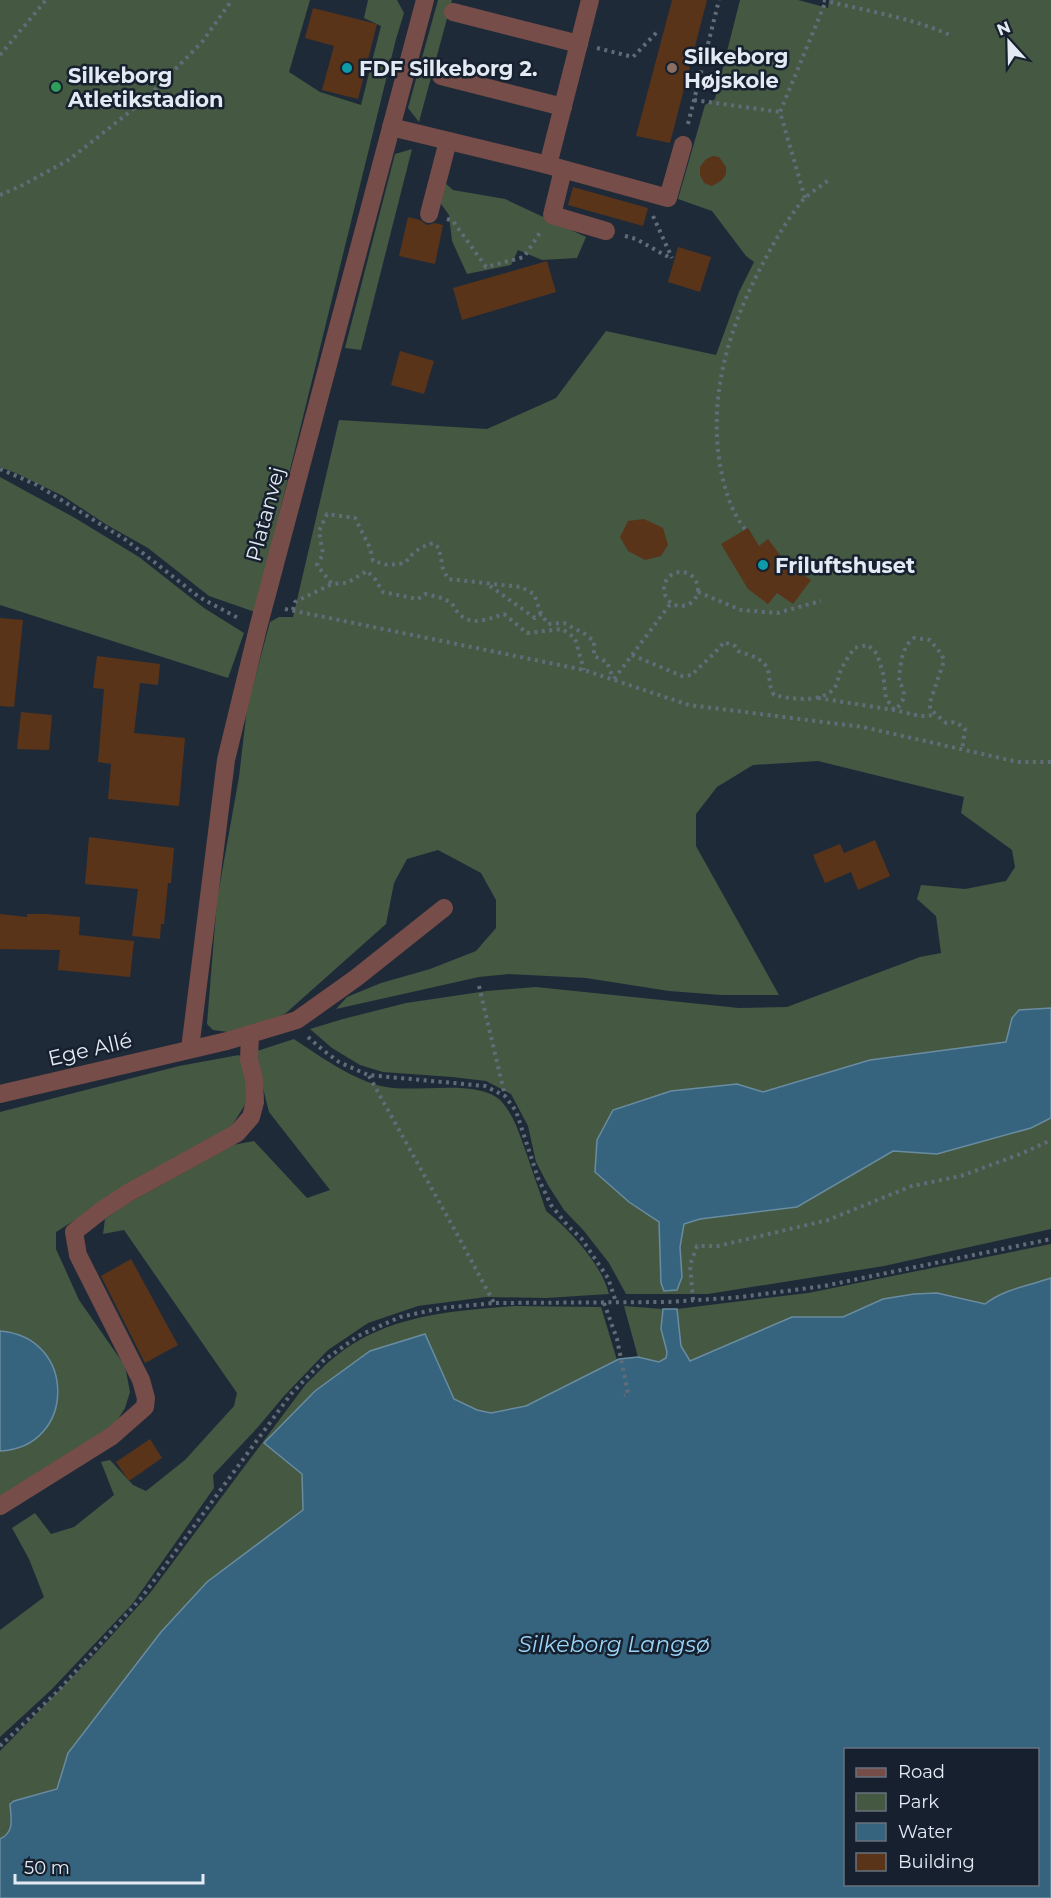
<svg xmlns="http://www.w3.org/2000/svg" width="1051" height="1898" font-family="Montserrat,sans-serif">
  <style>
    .green { fill: #445842 }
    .water { fill: #36647e; stroke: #6a8ca1; stroke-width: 1.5; fill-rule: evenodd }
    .building { fill: #593419 }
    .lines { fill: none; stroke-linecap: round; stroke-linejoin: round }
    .path { stroke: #626c79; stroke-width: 4; stroke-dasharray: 3 4.5; stroke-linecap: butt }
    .minor { stroke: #764d48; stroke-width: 18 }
    .culture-dot { fill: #0f9aa8; stroke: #16202e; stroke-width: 2 }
    .education-dot { fill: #8d6e63; stroke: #16202e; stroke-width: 2 }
    .leisure-dot { fill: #2e9e5b; stroke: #16202e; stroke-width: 2 }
    .labels { text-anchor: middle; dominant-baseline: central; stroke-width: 5; stroke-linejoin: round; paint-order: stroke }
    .poi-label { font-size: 21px; font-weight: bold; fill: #e3eaf4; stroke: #16202e; text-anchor: start }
    .street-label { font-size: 21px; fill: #e3eaf4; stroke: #16202e }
    .water-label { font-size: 22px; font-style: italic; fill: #9bd5f8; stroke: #16202e }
  </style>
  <rect width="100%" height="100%" fill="#1f2a39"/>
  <g class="green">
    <path d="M 0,0 L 310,0 L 289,72 L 320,92 L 361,105 L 381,26 L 364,18 L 368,0 L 397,0 L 404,13 L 396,39 L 255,612 L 209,596 L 148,548 L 107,525 L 63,496 L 18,474 L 0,467 Z"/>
    <path d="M 438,0 L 452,0 L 419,122 L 408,108 Z"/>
    <path d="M 740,0 L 798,0 L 828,8 L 829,0 L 1051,0 L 1051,1229 L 884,1266 L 708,1294 L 626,1294 L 609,1263 L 584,1231 L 564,1210 L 548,1185 L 536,1162 L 528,1126 L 511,1094 L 486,1081 L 452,1077 L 383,1072 L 360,1065 L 332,1048 L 310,1029 L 343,1019 L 406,1003 L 487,991 L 536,987 L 739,1008 L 787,1007 L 920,957 L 941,953 L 936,916 L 917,899 L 921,885 L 965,889 L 1006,881 L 1015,867 L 1012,850 L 961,813 L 964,797 L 818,761 L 753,765 L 717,787 L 696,814 L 696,846 L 779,995 L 722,995 L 669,991 L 586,978 L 509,974 L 479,977 L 336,1009 L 347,997 L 381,983 L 430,969 L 476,951 L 496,928 L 496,900 L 481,873 L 438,850 L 407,859 L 394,883 L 386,924 L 286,1013 L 257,1029 L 228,1032 L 213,1030 L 207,1024 L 217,900 L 239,777 L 247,708 L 270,622 L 279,617 L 293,617 L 339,420 L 487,429 L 556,398 L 606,331 L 716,355 L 739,292 L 754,262 L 746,256 L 712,211 L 678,199 L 705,105 L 715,99 Z"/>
    <path d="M 412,149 L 361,350 L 345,348 L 395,154 Z"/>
    <path d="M 445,183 L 453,190 L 505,199 L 586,237 L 577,258 L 542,260 L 518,250 L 511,265 L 467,274 L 452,241 L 449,215 L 436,197 Z"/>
    <path d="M 0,477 L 75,518 L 139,557 L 204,608 L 244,633 L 228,678 L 0,605 Z"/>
    <path d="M 294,1039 C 321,1057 354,1081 386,1087 C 417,1093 481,1078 502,1102 C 515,1117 520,1136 527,1155 C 533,1174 540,1192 546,1211 C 570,1230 602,1265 609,1294 L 546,1298 L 486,1297 L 418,1306 L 368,1323 L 328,1350 L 284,1396 L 258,1427 L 213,1475 L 214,1488 L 133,1603 L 52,1689 L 0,1737 L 0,1630 L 44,1597 L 29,1559 L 12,1528 L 35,1513 L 51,1534 L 74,1527 L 114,1495 L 101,1462 L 110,1460 L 133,1485 L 146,1491 L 185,1460 L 234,1406 L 237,1393 L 124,1230 L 103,1234 L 105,1219 L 125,1205 L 233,1145 L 254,1141 L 307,1198 L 330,1190 L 269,1112 L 254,1052 Z"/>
    <path d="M 239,1055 L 243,1060 L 248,1100 L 231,1127 L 147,1175 L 56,1232 L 56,1249 L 79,1300 L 125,1366 L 130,1392 L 125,1408 L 115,1424 L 0,1497 L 0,1112 L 179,1066 Z"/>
    <path d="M 1051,1244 L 1051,1278 C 1028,1286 1004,1289 985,1304 L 914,1294 L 883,1299 L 843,1317 L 792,1317 L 690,1361 L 681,1346 L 677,1309 L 808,1293 Z"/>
    <path d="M 514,1306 L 601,1307 L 617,1360 L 526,1406 L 491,1413 L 477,1410 L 454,1399 L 424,1334 L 302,1474 L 303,1510 L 207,1582 L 68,1753 L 57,1789 L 14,1801 L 10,1805 C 11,1819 15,1832 0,1839 L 0,1751 L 95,1654 L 150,1593 L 306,1384 C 316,1375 325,1364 336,1356 C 387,1315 452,1311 514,1306 Z"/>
    <path d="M 624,1306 L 663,1309 L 661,1329 L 667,1352 L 666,1358 L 659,1362 L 638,1357 Z"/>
  </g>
  <g class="water">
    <path d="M 1051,1008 L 1051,1118 L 1031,1128 L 937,1154 L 893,1151 L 797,1207 L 700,1219 L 684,1224 L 680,1247 L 682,1277 L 677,1290 L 664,1291 L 661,1283 L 659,1222 L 629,1202 L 595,1172 L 597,1140 L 613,1110 L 671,1091 L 737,1084 L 763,1092 L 870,1060 L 1006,1042 L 1012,1018 L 1019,1010 Z"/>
    <path d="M 1051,1278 L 1051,1898 L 0,1898 L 0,1839 C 15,1832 11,1819 10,1804 L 14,1801 L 57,1789 L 68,1753 L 161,1632 L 207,1582 L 303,1510 L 302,1474 L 264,1443 L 315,1391 L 370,1351 L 425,1334 L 454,1399 L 477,1410 L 491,1413 L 526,1406 L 619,1359 L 638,1357 L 659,1362 L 666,1358 L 667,1352 L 661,1329 L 663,1309 L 677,1309 L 681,1346 L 690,1361 L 792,1317 L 843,1317 L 883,1299 L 914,1294 L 937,1293 L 985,1304 C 1004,1289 1028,1286 1051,1278 ZM 846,1750 L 1038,1750 L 1038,1884 L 846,1884 Z"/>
    <path d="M 0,1331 C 78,1337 76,1448 0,1451 Z"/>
  </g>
  <g class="building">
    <path d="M 672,0 L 707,0 L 670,143 L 636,136 Z"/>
    <path d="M 313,8 L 377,24 L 358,99 L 322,90 L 334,46 L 305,38 Z"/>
    <path d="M 713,156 L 719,157 L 726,167 L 726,174 L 722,180 L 712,186 L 704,183 L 700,175 L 700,167 L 706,159 Z"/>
    <path d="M 573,187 L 648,208 L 643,226 L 568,205 Z"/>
    <path d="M 408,217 L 420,220 L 427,225 L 435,223 L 443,225 L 435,264 L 399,256 Z"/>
    <path d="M 678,247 L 711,257 L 700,292 L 668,282 Z"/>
    <path d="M 547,261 L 556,292 L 462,320 L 453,288 Z"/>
    <path d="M 400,351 L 434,361 L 424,394 L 391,385 Z"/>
    <path d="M 644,519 L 663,528 L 668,545 L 661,556 L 645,560 L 628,551 L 620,537 L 628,521 Z"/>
    <path d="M 748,528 L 759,546 L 768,539 L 786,563 L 811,580 L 793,604 L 777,593 L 768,604 L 748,589 L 721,544 Z"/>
    <path d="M 0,618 L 23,620 L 14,707 L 0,706 Z"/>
    <path d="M 97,656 L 160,664 L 158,685 L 140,683 L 134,733 L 185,738 L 179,806 L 108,799 L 111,764 L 98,762 L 104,689 L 93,688 Z"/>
    <path d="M 21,712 L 52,715 L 49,750 L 17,749 Z"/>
    <path d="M 89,837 L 174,848 L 171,883 L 168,883 L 164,924 L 161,924 L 160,939 L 132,936 L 138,889 L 85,884 Z"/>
    <path d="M 875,840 L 890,876 L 858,890 L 851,872 L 825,883 L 813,855 L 840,844 L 844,853 Z"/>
    <path d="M 0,914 L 27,917 L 27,914 L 46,914 L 80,917 L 79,935 L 134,941 L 130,977 L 58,970 L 60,950 L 0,949 Z"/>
    <path d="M 131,1259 L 178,1345 L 145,1363 L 101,1276 Z"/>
    <path d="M 150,1439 L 162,1458 L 129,1481 L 116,1462 Z"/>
  </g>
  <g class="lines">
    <g class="path">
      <path d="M 823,0 C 865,11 910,17 950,35"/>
      <path d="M 597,48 L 633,57 L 659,30"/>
      <path d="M 0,55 L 46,0"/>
      <path d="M 694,100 L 780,112"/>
      <path d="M 688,124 L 719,0"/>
      <path d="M 0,195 L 23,185 L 70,159 L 146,99 L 202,42 L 232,0"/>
      <path d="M 805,198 L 780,112 L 826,1"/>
      <path d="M 653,216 L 672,258"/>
      <path d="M 447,219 L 453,221 L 486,267 L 524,257 L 541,231"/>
      <path d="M 625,236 L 636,239 L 672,259"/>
      <path d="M 0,469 L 37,485 L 126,540 L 199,597 L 240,619"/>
      <path d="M 745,529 C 732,513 725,491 721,470 C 708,402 726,336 757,275 C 770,249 784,224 802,201 C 810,192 822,186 831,178"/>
      <circle cx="681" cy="589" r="17"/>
      <path d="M 490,586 L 535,618 L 541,614 L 548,624 L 564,623 L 585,634 L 594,641 L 594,656 L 607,662 L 613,678"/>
      <path d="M 698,592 L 741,610 L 777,613 L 821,601"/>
      <path d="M 285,609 L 584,670 L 689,705 L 863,727 L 1018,762 L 1051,762"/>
      <path d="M 293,610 L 295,602 L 332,584"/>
      <path d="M 541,614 L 534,594 L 521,587 L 448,579 L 443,569 L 439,548 L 433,543 C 420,547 413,552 405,563 L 388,565 L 373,561 L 370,548 L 355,518 L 327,514 L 319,531 L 323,554 L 317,565 L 332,584 L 347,583 L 367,571 L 375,579 L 383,592 L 418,599 L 425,594 L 442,598 L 452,603 C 464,629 483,621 504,614 L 527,633 L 562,629 L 575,638 L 584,670"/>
      <path d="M 632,655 L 682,676 L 692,675 C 702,664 715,654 724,642 L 735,646 L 738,651 C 752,656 768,659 769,676 C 770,684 770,688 774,695 C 790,699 819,703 833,690 C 838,685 838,675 842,668 C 845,661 850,655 854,648 L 868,645 L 877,654 L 883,673 L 886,698 L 894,710 C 905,703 907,692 899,682 C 900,667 901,647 914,638 L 930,640 L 942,655 L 944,661 L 930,702 L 930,709 L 946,723 C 955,721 958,723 965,729 L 962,750"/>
      <path d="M 614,679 L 671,603"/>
      <path d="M 818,698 L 894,710 L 920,716 L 935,715"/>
      <path d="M 479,986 L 505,1096"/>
      <path d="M 308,1037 L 324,1051 L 339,1062 L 368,1075 L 485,1086 L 505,1096 L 516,1111 L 538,1178 L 551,1205 L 568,1226 L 581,1238 L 608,1278 L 616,1302"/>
      <path d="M 369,1076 L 457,1234 L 494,1303"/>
      <path d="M 693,1300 L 690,1265 L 697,1246 L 718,1246 L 828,1220 L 912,1186 L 961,1176 L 1023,1153 L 1051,1140"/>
      <path d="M 604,1303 L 617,1339 L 628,1394 L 624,1395"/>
      <path d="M 0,1746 L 58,1691 L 142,1597 L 291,1394 L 323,1361 L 358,1336 L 400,1317 L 442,1308 L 494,1303 L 669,1302 L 741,1297 L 824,1286 L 1051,1239"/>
    </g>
    <g class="minor">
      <path d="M 453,12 L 579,44"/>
      <path d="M 441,76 L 563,107"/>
      <path d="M 391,127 L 548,165 L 590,0"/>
      <path d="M 548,165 L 668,198 L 683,145"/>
      <path d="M 563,170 L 552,215 L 606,231"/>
      <path d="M 429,214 L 448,141"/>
      <path d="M 190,1049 L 226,760 L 258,628 L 425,0"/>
      <path d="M 0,1094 L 227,1041 L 297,1020 L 356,978 L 444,908"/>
      <path d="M 0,1506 L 112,1436 L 145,1407 L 146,1398 L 141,1380 L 78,1255 L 74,1232 L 102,1210 L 128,1193 L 237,1133 L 251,1117 L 255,1102 L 254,1079 L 249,1060 L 250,1034"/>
    </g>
  </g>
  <g class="culture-dot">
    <circle cx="347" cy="68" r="6"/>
    <circle cx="763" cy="565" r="6"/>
  </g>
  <circle class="education-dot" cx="672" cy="68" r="6"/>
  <circle class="leisure-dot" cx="56" cy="87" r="6"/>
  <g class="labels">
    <g class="poi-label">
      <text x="684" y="56">Silkeborg<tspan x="684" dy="24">Højskole</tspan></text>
      <text x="359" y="68">FDF Silkeborg 2.</text>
      <text x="68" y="75">Silkeborg<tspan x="68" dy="24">Atletikstadion</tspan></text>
      <text x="775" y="565">Friluftshuset</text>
    </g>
    <g class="street-label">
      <text transform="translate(265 514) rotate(-75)">Platanvej</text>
      <text transform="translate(90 1049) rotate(-13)">Ege Allé</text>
    </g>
    <g class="water-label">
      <text x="614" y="1644">Silkeborg Langsø</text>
    </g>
  </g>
  <rect x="844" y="1748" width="195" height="138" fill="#16202e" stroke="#68717d" stroke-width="1.5"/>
  <rect x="856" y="1768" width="30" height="9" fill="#764d48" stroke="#68717d" stroke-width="1.5"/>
  <text x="898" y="1778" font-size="18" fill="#e3eaf4">Road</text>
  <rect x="856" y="1793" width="30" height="18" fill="#445842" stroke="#68717d" stroke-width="1.5"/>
  <text x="898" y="1808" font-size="18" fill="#e3eaf4">Park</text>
  <rect x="856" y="1823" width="30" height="18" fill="#36647e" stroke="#68717d" stroke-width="1.5"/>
  <text x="898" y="1838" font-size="18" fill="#e3eaf4">Water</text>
  <rect x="856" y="1853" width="30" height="18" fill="#593419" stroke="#68717d" stroke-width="1.5"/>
  <text x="898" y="1868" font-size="18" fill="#e3eaf4">Building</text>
  <g transform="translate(1009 42) rotate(338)" stroke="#16202e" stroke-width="4.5" paint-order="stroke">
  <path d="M0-4.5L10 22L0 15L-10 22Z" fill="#e3eaf4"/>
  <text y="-9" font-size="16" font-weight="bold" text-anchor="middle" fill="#e3eaf4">N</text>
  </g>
  <path d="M15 1874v9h188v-9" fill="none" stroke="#e3eaf4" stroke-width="3"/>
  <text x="24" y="1874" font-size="18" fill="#e3eaf4" stroke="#16202e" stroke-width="4.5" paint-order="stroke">50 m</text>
</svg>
